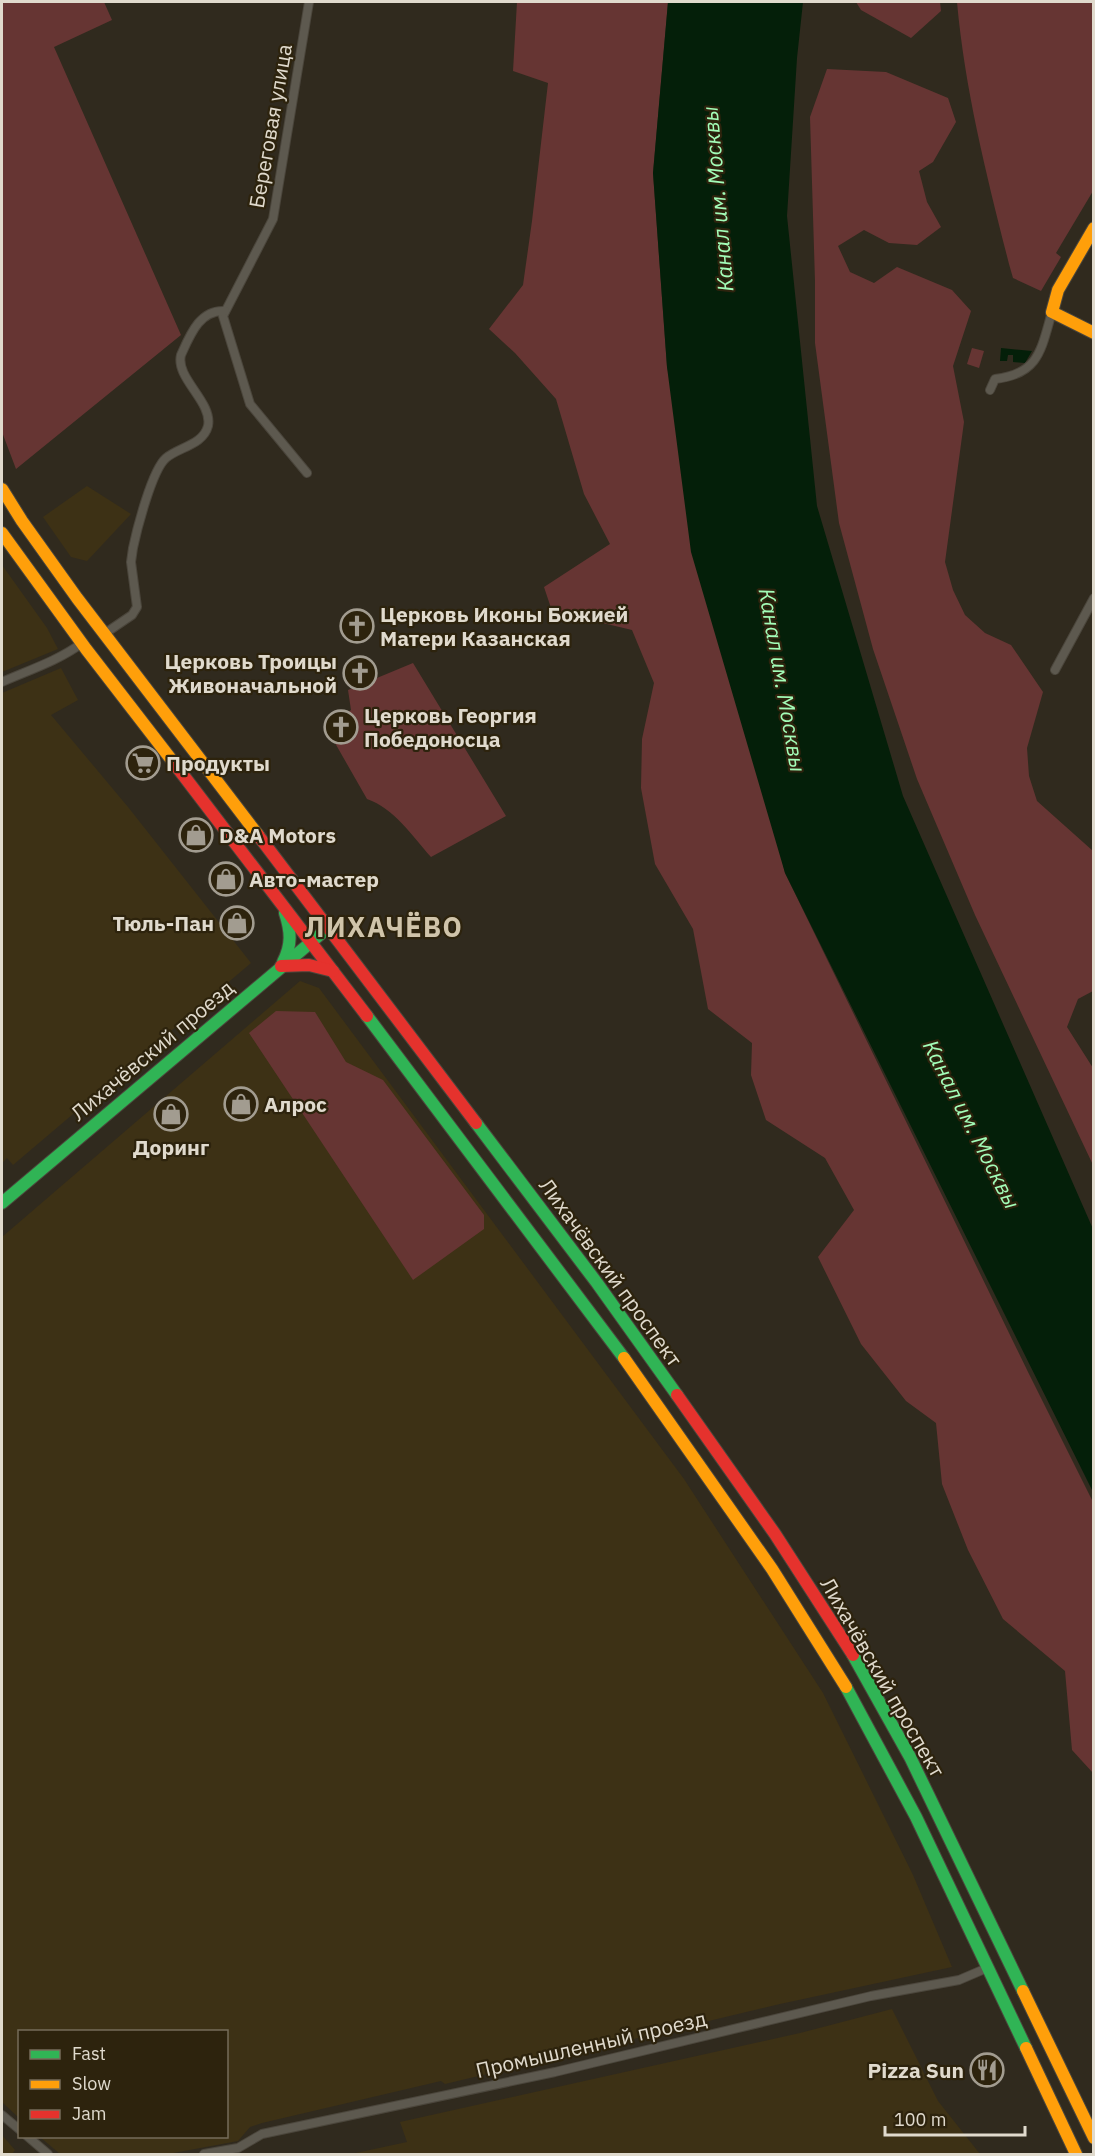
<svg xmlns="http://www.w3.org/2000/svg" width="1095" height="2156" font-family="'IBM Plex Sans',sans-serif">
  <style>
    .built { fill: #3d3115 }
    .green { fill: #663533 }
    .water { fill: #041f09 }
    .lines { fill: none; stroke-linecap: round; stroke-linejoin: round }
    .street-casing { stroke: #4b463c; stroke-width: 10 }
    .fast-casing { stroke: #4b463c; stroke-width: 14 }
    .slow-casing { stroke: #4b463c; stroke-width: 14 }
    .jam-casing { stroke: #4b463c; stroke-width: 14 }
    .street { stroke: #5d594f; stroke-width: 8 }
    .fast { stroke: #30b455; stroke-width: 12 }
    .slow { stroke: #ff9f0a; stroke-width: 12 }
    .jam { stroke: #e5322d; stroke-width: 12 }
    .labels { text-anchor: middle; dominant-baseline: central; stroke-width: 4.5; stroke-linejoin: round; paint-order: stroke }
    .street-label { font-size: 21px; fill: #e0dacd; stroke: #2d230d }
    .poi-label { font-size: 21px; font-weight: bold; fill: #e0dacd; stroke: #2d230d; text-anchor: start }
    .water-label { font-size: 22px; font-style: italic; fill: #a3fdb8; stroke: #2d230d }
    .district-label { font-size: 27px; font-weight: bold; letter-spacing: 1.5px; fill: #d0c4aa; stroke: #2d230d }
  </style>
  <rect width="100%" height="100%" fill="#302a1e"/>
  <g class="built">
    <path d="M 87,486 L 131,514 L 87,561 L 71,557 L 43,517 Z"/>
    <path d="M 2,565 L 47,628 L 58,649 L 2,672 Z"/>
    <path d="M 61,668 L 78,700 L 51,715 L 128,807 L 251,963 L 13,1165 L 7,1158 L 2,1163 L 2,693 Z"/>
    <path d="M 300,981 L 319,988 L 684,1479 L 823,1693 L 913,1875 L 952,1967 L 780,2004 L 445,2084 L 441,2081 L 262,2123 L 250,2127 L 238,2141 L 168,2154 L 60,2154 L 40,2137 L 226,2136 L 226,2032 L 20,2032 L 19,2118 L 2,2102 L 2,1237 Z"/>
    <path d="M 892,2009 L 938,2101 L 980,2154 L 351,2154 L 407,2142 L 400,2122 L 800,2033 Z"/>
    <path d="M 2,2135 L 15,2150 L 12,2154 L 2,2154 Z"/>
  </g>
  <g class="green">
    <path d="M 2,2 L 104,2 L 112,20 L 54,47 L 181,335 L 16,469 L 2,432 Z"/>
    <path d="M 517,2 L 668,2 L 653,173 L 667,367 L 785,873 L 1028,1372 L 1093,1502 L 1093,1773 L 1072,1750 L 1065,1671 L 1003,1619 L 968,1550 L 942,1484 L 936,1423 L 906,1401 L 861,1344 L 818,1257 L 854,1210 L 825,1158 L 766,1120 L 751,1075 L 752,1043 L 708,1009 L 693,929 L 655,864 L 641,788 L 642,739 L 654,683 L 632,630 L 552,611 L 544,587 L 610,544 L 584,494 L 556,399 L 515,353 L 489,329 L 523,285 L 532,221 L 548,83 L 513,71 Z"/>
    <path d="M 856,2 L 940,2 L 941,11 L 911,38 L 861,10 Z"/>
    <path d="M 957,2 L 1093,2 L 1093,191 L 1056,253 L 1061,257 L 1041,291 L 1013,278 L 1009,264 C 987,177 965,91 957,2 Z"/>
    <path d="M 827,69 L 886,72 L 948,98 L 956,122 L 933,162 L 919,171 L 927,202 L 941,227 L 917,245 L 889,243 L 864,230 L 838,246 L 850,272 L 874,283 L 897,267 L 952,290 L 971,311 L 953,366 L 964,422 L 945,562 L 953,590 L 965,615 L 985,633 L 1011,645 L 1043,692 L 1027,748 L 1029,776 L 1037,801 L 1093,851 L 1093,991 L 1078,999 L 1067,1027 L 1093,1068 L 1093,1165 L 975,915 L 917,779 L 873,649 L 839,523 L 815,343 L 815,281 L 810,117 Z"/>
    <path d="M 972,348 L 984,351 L 979,368 L 967,364 Z"/>
    <path d="M 413,663 L 506,816 L 431,857 C 412,836 394,808 367,799 L 327,729 L 351,710 L 348,690 Z"/>
    <path d="M 276,1011 L 315,1012 L 346,1062 L 383,1080 L 484,1215 L 484,1229 L 413,1280 L 249,1033 Z"/>
  </g>
  <g class="water">
    <path d="M 668,2 L 803,2 L 797,58 L 787,216 L 817,506 L 903,796 L 1093,1229 L 1093,1492 L 785,873 L 691,552 L 667,367 L 653,173 Z"/>
    <path d="M 1001,348 L 1032,351 L 1025,363 L 1013,362 L 1013,355 L 1008,355 L 1007,361 L 1000,361 Z"/>
  </g>
  <g class="lines">
    <g class="street-casing">
      <g id="street">
        <path d="M 990,390 L 995,379 C 1039,374 1041,350 1052,312"/>
        <path d="M 307,473 L 250,404 L 223,316 L 273,219 L 309,2"/>
        <path d="M 104,634 L 132,615 L 137,607 L 131,562 L 133,548 C 137,529 152,470 166,458 C 179,447 203,445 208,426 C 213,402 175,378 181,355 C 190,335 200,309 225,311"/>
        <path d="M 1055,670 L 1094,598"/>
        <path d="M 2,682 C 29,670 58,661 82,643"/>
        <path d="M 2,2115 L 20,2130"/>
        <path d="M 27,2136 L 48,2154"/>
        <path d="M 204,2154 L 238,2148 L 262,2134 L 555,2072 L 871,1996 L 959,1980 L 987,1968"/>
      </g>
    </g>
    <g class="fast-casing">
      <g id="fast">
        <path d="M 283,962 C 292,945 291,931 285,913"/>
        <path d="M 367,1016 L 624,1358"/>
        <path d="M 476,1123 L 597,1283 L 677,1395"/>
        <path d="M 2,1203 L 329,927"/>
        <path d="M 853,1655 L 910,1757 L 1023,1991"/>
        <path d="M 846,1687 L 916,1817 L 1026,2048"/>
      </g>
    </g>
    <g class="slow-casing">
      <g id="slow">
        <path d="M 1094,228 L 1058,290 L 1052,312 L 1094,333"/>
        <path d="M 2,489 L 22,521 L 77,598 L 258,835"/>
        <path d="M 2,533 L 86,649 L 177,767"/>
        <path d="M 624,1358 L 772,1569 L 846,1687"/>
        <path d="M 1023,1991 L 1094,2138"/>
        <path d="M 1026,2048 L 1076,2154"/>
      </g>
    </g>
    <g class="jam-casing">
      <g id="jam">
        <path d="M 177,767 L 367,1016"/>
        <path d="M 258,835 L 476,1123"/>
        <path d="M 281,966 L 309,965 L 333,971"/>
        <path d="M 677,1395 L 775,1534 L 853,1655"/>
      </g>
    </g>
    <use href="#street" class="street"/>
    <use href="#fast" class="fast"/>
    <use href="#slow" class="slow"/>
    <use href="#jam" class="jam"/>
  </g>
  <defs>
    <g id="church-ring" transform="scale(1.725)"><circle r="9.5" fill="#2d230d" stroke="#a29c90" stroke-width="1.5"/><path d="M-1.2-6h2.4v3.5h3.3v2.4h-3.3V6h-2.4V-.1h-3.3v-2.4h3.3Z" fill="#a29c90"/></g>
    <g id="supermarket-ring" transform="scale(1.725)"><circle r="9.5" fill="#2d230d" stroke="#a29c90" stroke-width="1.5"/><path d="M-6-5.5h2.5l.6 2H6L4.5 2H-2.5L-4.4-4H-6ZM-1.5 3.2a1.3 1.3 0 1 0 .1 0ZM3 3.2a1.3 1.3 0 1 0 .1 0Z" fill="#a29c90"/></g>
    <g id="shop-ring" transform="scale(1.725)"><circle r="9.5" fill="#2d230d" stroke="#a29c90" stroke-width="1.5"/><path d="M-5-2.5h2.3a2.7 3.5 0 0 1 5.4 0H5L5.5 6h-11ZM-1.5-2.5h3a1.5 2.3 0 0 0-3 0Z" fill="#a29c90"/></g>
    <g id="restaurant-ring" transform="scale(1.725)"><circle r="9.5" fill="#2d230d" stroke="#a29c90" stroke-width="1.5"/><path d="M-5-6h1v4h1v-4h1v4h1v-4h1v5L-1.5 .5V6h-2V.5L-5-1ZM5-6V6H3V1.5H1.5Q1.5-4 5-6Z" fill="#a29c90"/></g>
  </defs>
  <g fill-rule="evenodd">
    <use href="#church-ring" x="357" y="626"/>
    <use href="#church-ring" x="360" y="673"/>
    <use href="#church-ring" x="341" y="727"/>
    <use href="#supermarket-ring" x="143" y="763"/>
    <use href="#shop-ring" x="196" y="835"/>
    <use href="#shop-ring" x="226" y="879"/>
    <use href="#shop-ring" x="237" y="923"/>
    <use href="#shop-ring" x="241" y="1104"/>
    <use href="#shop-ring" x="171" y="1114"/>
    <use href="#restaurant-ring" x="987" y="2070"/>
  </g>
  <g class="labels">
    <g class="street-label">
      <text transform="translate(270 126) rotate(-80)">Береговая улица</text>
      <text transform="translate(152 1050) rotate(-40)">Лихачёвский проезд</text>
      <text transform="translate(611 1272) rotate(54)">Лихачёвский проспект</text>
      <text transform="translate(883 1677) rotate(60)">Лихачёвский проспект</text>
      <text transform="translate(591 2044) rotate(-13)">Промышленный проезд</text>
    </g>
    <g class="poi-label">
      <text x="380" y="614">Церковь Иконы Божией<tspan x="380" dy="24">Матери Казанская</tspan></text>
      <text x="337" y="661" text-anchor="end">Церковь Троицы<tspan x="337" dy="24">Живоначальной</tspan></text>
      <text x="364" y="715">Церковь Георгия<tspan x="364" dy="24">Победоносца</tspan></text>
      <text x="166" y="763">Продукты</text>
      <text x="219" y="835">D&amp;A Motors</text>
      <text x="249" y="879">Авто-мастер</text>
      <text x="214" y="923" text-anchor="end">Тюль-Пан</text>
      <text x="264" y="1104">Алрос</text>
      <text x="171" y="1147" text-anchor="middle">Доринг</text>
      <text x="964" y="2070" text-anchor="end">Pizza Sun</text>
    </g>
    <g class="water-label">
      <text transform="translate(717 199) rotate(-95)">Канал им. Москвы</text>
      <text transform="translate(783 680) rotate(80)">Канал им. Москвы</text>
      <text transform="translate(972 1124) rotate(63)">Канал им. Москвы</text>
    </g>
    <g class="district-label">
      <text x="384" y="926">ЛИХАЧЁВО</text>
    </g>
  </g>
  <rect width="1095" height="2156" fill="none" stroke="#e0dacd" stroke-width="6"/>
  <rect x="18" y="2030" width="210" height="108" fill="#2d230d" stroke="#756c5a" stroke-width="1.5"/>
  <rect x="30" y="2050" width="30" height="9" fill="#30b455" stroke="#756c5a" stroke-width="1.5"/>
  <text x="72" y="2060" font-size="18" fill="#e0dacd">Fast</text>
  <rect x="30" y="2080" width="30" height="9" fill="#ff9f0a" stroke="#756c5a" stroke-width="1.5"/>
  <text x="72" y="2090" font-size="18" fill="#e0dacd">Slow</text>
  <rect x="30" y="2110" width="30" height="9" fill="#e5322d" stroke="#756c5a" stroke-width="1.5"/>
  <text x="72" y="2120" font-size="18" fill="#e0dacd">Jam</text>
  <path d="M885 2126v9h140v-9" fill="none" stroke="#e0dacd" stroke-width="3"/>
  <text x="894" y="2126" font-size="18" fill="#e0dacd" stroke="#2d230d" stroke-width="4.5" paint-order="stroke">100 m</text>
</svg>
